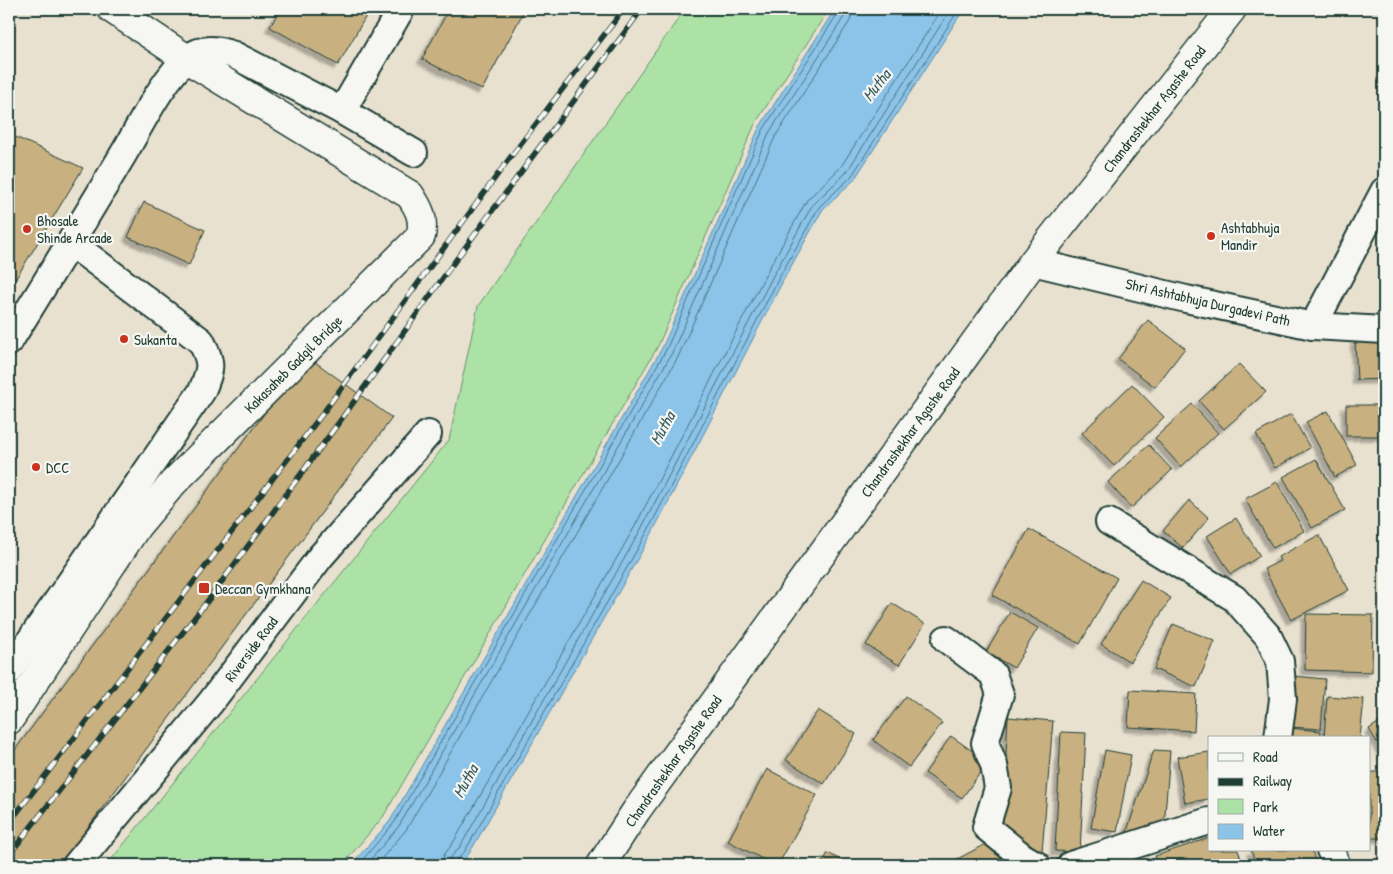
<svg xmlns="http://www.w3.org/2000/svg" width="1393" height="874" font-family="'Patrick Hand',sans-serif">
  <style>
    .green { fill: #ace2a5; stroke: #66906c }
    .water { fill: #8bc3e9; stroke: #608da1 }
    .lines { fill: none; stroke-linecap: round; stroke-linejoin: round }
    .shore { stroke: #4a737c; stroke-width: 1 }
    .building { fill: #c9b080; stroke: #1f3d34; filter: url(#shadow) }
    .minor-casing { stroke: #1f3d34; stroke-width: 30 }
    .tertiary-casing { stroke: #1f3d34; stroke-width: 31 }
    .minor { stroke: #f6f6f2; stroke-width: 26 }
    .tertiary { stroke: #f6f6f2; stroke-width: 28 }
    .rail-casing { stroke: #1f3d34; stroke-width: 5.5 }
    .rail { stroke: #f6f6f2; stroke-width: 4; stroke-dasharray: 11; stroke-linecap: butt }
    .poi-dot { fill: #c8321e; stroke: #f6f6f2; stroke-width: 2 }
    .labels { text-anchor: middle; dominant-baseline: central; stroke-width: 4.5; stroke-linejoin: round; paint-order: stroke }
    .street-label { font-size: 15px; fill: #1f3d34; stroke: #f6f6f2 }
    .poi-label { font-size: 15px; fill: #1f3d34; stroke: #f6f6f2; text-anchor: start }
    .water-label { font-size: 16px; font-style: italic; fill: #3a5e61; stroke: #f6f6f2 }
  </style>
  <defs>
    <filter id="shadow"><feDropShadow dx="-4.5" dy="4.5" stdDeviation="1" flood-color="#0004"/></filter>
  </defs>
  <rect width="100%" height="100%" fill="#e8e1d0"/>
  <filter id="ink" filterUnits="userSpaceOnUse"><feTurbulence type="fractalNoise" baseFrequency=".02" numOctaves="2"/><feDisplacementMap in="SourceGraphic" scale="10" xChannelSelector="R" yChannelSelector="G"/><feConvolveMatrix kernelMatrix="1 2 1 2 8 2 1 2 1" color-interpolation-filters="sRGB"/></filter>
  <g filter="url(#ink)">
    <path class="green" d="M 685,9 L 829,9 L 755,124 L 658,346 L 383,817 L 342,865 L 107,865 L 449,440 L 478,306 Z"/>
    <path class="water" d="M 835,9 L 964,9 L 854,180 L 823,209 L 784,279 L 650,537 L 469,854 L 459,865 L 351,865 L 390,821 L 662,348 L 759,128 Z"/>
    <g class="lines">
      <g class="shore">
        <path d="M 358,865 L 394,823 L 666,350 L 763,130 L 838,13 L 839,9"/>
        <path d="M 366,865 L 399,826 L 672,353 L 769,133 L 844,17 L 845,9"/>
        <path d="M 376,865 L 406,830 L 678,357 L 775,137 L 850,21 L 853,9"/>
        <path d="M 442,865 L 444,855 L 453,843 L 634,528 L 768,270 L 807,200 L 840,168 L 942,9"/>
        <path d="M 449,865 L 451,857 L 460,847 L 640,531 L 774,274 L 813,204 L 846,173 L 951,9"/>
        <path d="M 456,865 L 456,861 L 465,851 L 646,534 L 780,276 L 819,207 L 851,177 L 959,9"/>
      </g>
    </g>
    <g class="building">
      <path d="M 280,9 L 370,9 L 338,65 L 270,27 Z"/>
      <path d="M 449,9 L 525,9 L 482,90 L 422,59 Z"/>
      <path d="M 9,134 L 83,168 L 9,290 Z"/>
      <path d="M 144,202 L 205,230 L 189,265 L 128,237 Z"/>
      <path d="M 1148,320 L 1185,348 L 1155,387 L 1118,359 Z"/>
      <path d="M 1384,338 L 1384,379 L 1357,380 L 1355,340 Z"/>
      <path d="M 307,356 L 392,418 L 60,865 L 9,865 L 9,758 Z"/>
      <path d="M 1239,364 L 1266,392 L 1224,429 L 1199,401 Z"/>
      <path d="M 1132,384 L 1164,417 L 1114,466 L 1082,433 Z"/>
      <path d="M 1192,404 L 1218,433 L 1181,467 L 1155,438 Z"/>
      <rect x="1346" y="405" width="38" height="31"/>
      <path d="M 1328,411 L 1357,465 L 1335,477 L 1306,422 Z"/>
      <path d="M 1291,414 L 1310,448 L 1275,468 L 1256,434 Z"/>
      <path d="M 1149,445 L 1172,470 L 1131,508 L 1108,482 Z"/>
      <path d="M 1316,459 L 1345,510 L 1312,528 L 1283,477 Z"/>
      <path d="M 1277,482 L 1304,531 L 1273,548 L 1245,499 Z"/>
      <path d="M 1189,500 L 1209,518 L 1183,548 L 1163,531 Z"/>
      <path d="M 1236,518 L 1260,556 L 1231,574 L 1207,536 Z"/>
      <path d="M 1029,529 L 1117,578 L 1080,644 L 992,595 Z"/>
      <path d="M 1319,535 L 1349,590 L 1291,620 L 1264,569 L 1280,561 L 1278,557 Z"/>
      <path d="M 1141,580 L 1171,598 L 1130,662 L 1101,644 Z"/>
      <path d="M 892,603 L 925,624 L 899,665 L 866,645 Z"/>
      <path d="M 1010,612 L 1038,628 L 1014,668 L 986,652 Z"/>
      <path d="M 1306,614 L 1373,615 L 1372,672 L 1305,670 Z"/>
      <path d="M 1173,624 L 1215,641 L 1196,687 L 1154,669 Z"/>
      <path d="M 1294,676 L 1325,679 L 1321,729 L 1290,727 Z"/>
      <path d="M 1130,690 L 1196,694 L 1194,731 L 1128,727 Z"/>
      <path d="M 906,696 L 942,723 L 909,767 L 873,740 Z"/>
      <path d="M 1327,696 L 1364,699 L 1360,738 L 1324,738 Z"/>
      <path d="M 818,710 L 856,734 L 824,784 L 786,760 Z"/>
      <path d="M 1008,717 L 1053,721 L 1042,852 L 1002,825 Z"/>
      <path d="M 1384,719 L 1384,754 L 1369,729 Z"/>
      <path d="M 1288,728 L 1321,731 L 1320,738 L 1287,738 Z"/>
      <path d="M 1061,732 L 1086,733 L 1080,852 L 1055,851 Z"/>
      <path d="M 951,736 L 988,762 L 962,798 L 925,773 Z"/>
      <path d="M 1105,750 L 1131,755 L 1117,832 L 1091,828 Z"/>
      <path d="M 1154,750 L 1170,751 L 1164,828 L 1126,834 Z"/>
      <path d="M 1209,752 L 1209,799 L 1185,803 L 1177,757 Z"/>
      <path d="M 767,769 L 817,795 L 778,865 L 774,865 L 728,841 Z"/>
      <rect x="1369" y="772" width="15" height="66"/>
      <path d="M 997,838 L 1012,865 L 946,865 Z"/>
      <path d="M 1209,838 L 1209,850 L 1238,850 L 1243,865 L 1158,865 L 1155,856 Z"/>
      <path d="M 1251,850 L 1312,850 L 1317,865 L 1256,865 Z"/>
      <path d="M 828,853 L 849,865 L 821,865 Z"/>
      <path d="M 1136,856 L 1139,865 L 1113,865 Z"/>
    </g>
    <g class="lines">
      <g class="minor-casing">
        <g id="minor">
          <path d="M 342,111 L 401,9"/>
          <path d="M 1033,262 L 1186,299 L 1313,326 L 1384,330"/>
          <path d="M 1313,326 L 1384,191"/>
          <path d="M 9,342 C 48,279 86,217 124,153 C 140,126 164,77 188,58 C 204,46 217,50 234,55 L 342,111 L 414,153"/>
          <path d="M 1109,522 L 1234,598 L 1268,636 L 1280,661 L 1283,699 L 1278,738"/>
          <path d="M 946,639 L 993,674 L 1000,694 L 985,743 L 994,765 L 998,788 L 986,827 L 1023,857 L 1037,865"/>
          <path d="M 9,671 L 202,391 C 211,368 213,364 201,341 L 71,243"/>
          <path d="M 1330,850 L 1337,865"/>
          <path d="M 76,865 L 211,702 L 321,556 L 428,434"/>
          <path d="M 1071,865 L 1209,821"/>
        </g>
      </g>
      <g class="tertiary-casing">
        <g id="tertiary">
          <path d="M 9,720 L 137,526 L 173,483 L 421,236 C 424,218 420,210 410,195 L 187,59 L 112,9"/>
          <path d="M 601,865 L 636,811 L 1033,262 L 1232,9"/>
        </g>
      </g>
      <use href="#minor" class="minor"/>
      <use href="#tertiary" class="tertiary"/>
      <g class="rail-casing">
        <g id="rail">
          <path d="M 9,823 L 323,413 L 509,159 L 624,9"/>
          <path d="M 9,855 L 209,599 L 340,421 L 455,261 L 642,9"/>
        </g>
      </g>
      <use href="#rail" class="rail"/>
    </g>
  </g>
  <g class="poi-dot">
    <circle cx="27" cy="229" r="5"/>
    <circle cx="1211" cy="236" r="5"/>
    <circle cx="124" cy="339" r="5"/>
    <circle cx="36" cy="467" r="5"/>
    <rect x="198" y="582" width="12" height="12" rx="2.5"/>
  </g>
  <g class="labels">
    <g class="street-label">
      <text transform="translate(1154 109) rotate(-52)">Chandrashekhar Agashe Road</text>
      <text transform="translate(1208 302) rotate(13)">Shri Ashtabhuja Durgadevi Path</text>
      <text transform="translate(293 364) rotate(-45)">Kakasaheb Gadgil Bridge</text>
      <text transform="translate(910 432) rotate(-54)">Chandrashekhar Agashe Road</text>
      <text transform="translate(251 649) rotate(-53)">Riverside Road</text>
      <text transform="translate(673 761) rotate(-55)">Chandrashekhar Agashe Road</text>
    </g>
    <g class="poi-label">
      <text x="37" y="220">Bhosale<tspan x="37" dy="17">Shinde Arcade</tspan></text>
      <text x="1221" y="227">Ashtabhuja<tspan x="1221" dy="17">Mandir</tspan></text>
      <text x="134" y="339">Sukanta</text>
      <text x="46" y="467">DCC</text>
      <text x="215" y="588">Deccan Gymkhana</text>
    </g>
    <g class="water-label">
      <text transform="translate(876 85) rotate(-52)">Mutha</text>
      <text transform="translate(662 428) rotate(-61)">Mutha</text>
      <text transform="translate(465 781) rotate(-61)">Mutha</text>
    </g>
  </g>
  <rect width="1393" height="874" fill="none" stroke="#f6f6f2" stroke-width="30"/>
  <rect x="15" y="15" width="1363" height="844" fill="none" stroke="#1f3d34" stroke-width="2" filter="url(#ink)"/>
  <rect x="1208" y="736" width="162" height="115" fill="#f6f6f2" stroke="#a0aca6"/>
  <rect x="1218" y="753" width="25" height="8" fill="#f6f6f2" stroke="#a0aca6"/>
  <text x="1253" y="762" font-size="15" fill="#1f3d34">Road</text>
  <rect x="1218" y="778" width="25" height="8" fill="#1f3d34" stroke="#a0aca6"/>
  <text x="1253" y="786" font-size="15" fill="#1f3d34">Railway</text>
  <rect x="1218" y="799" width="25" height="15" fill="#ace2a5" stroke="#a0aca6"/>
  <text x="1253" y="812" font-size="15" fill="#1f3d34">Park</text>
  <rect x="1218" y="824" width="25" height="15" fill="#8bc3e9" stroke="#a0aca6"/>
  <text x="1253" y="836" font-size="15" fill="#1f3d34">Water</text>
</svg>
